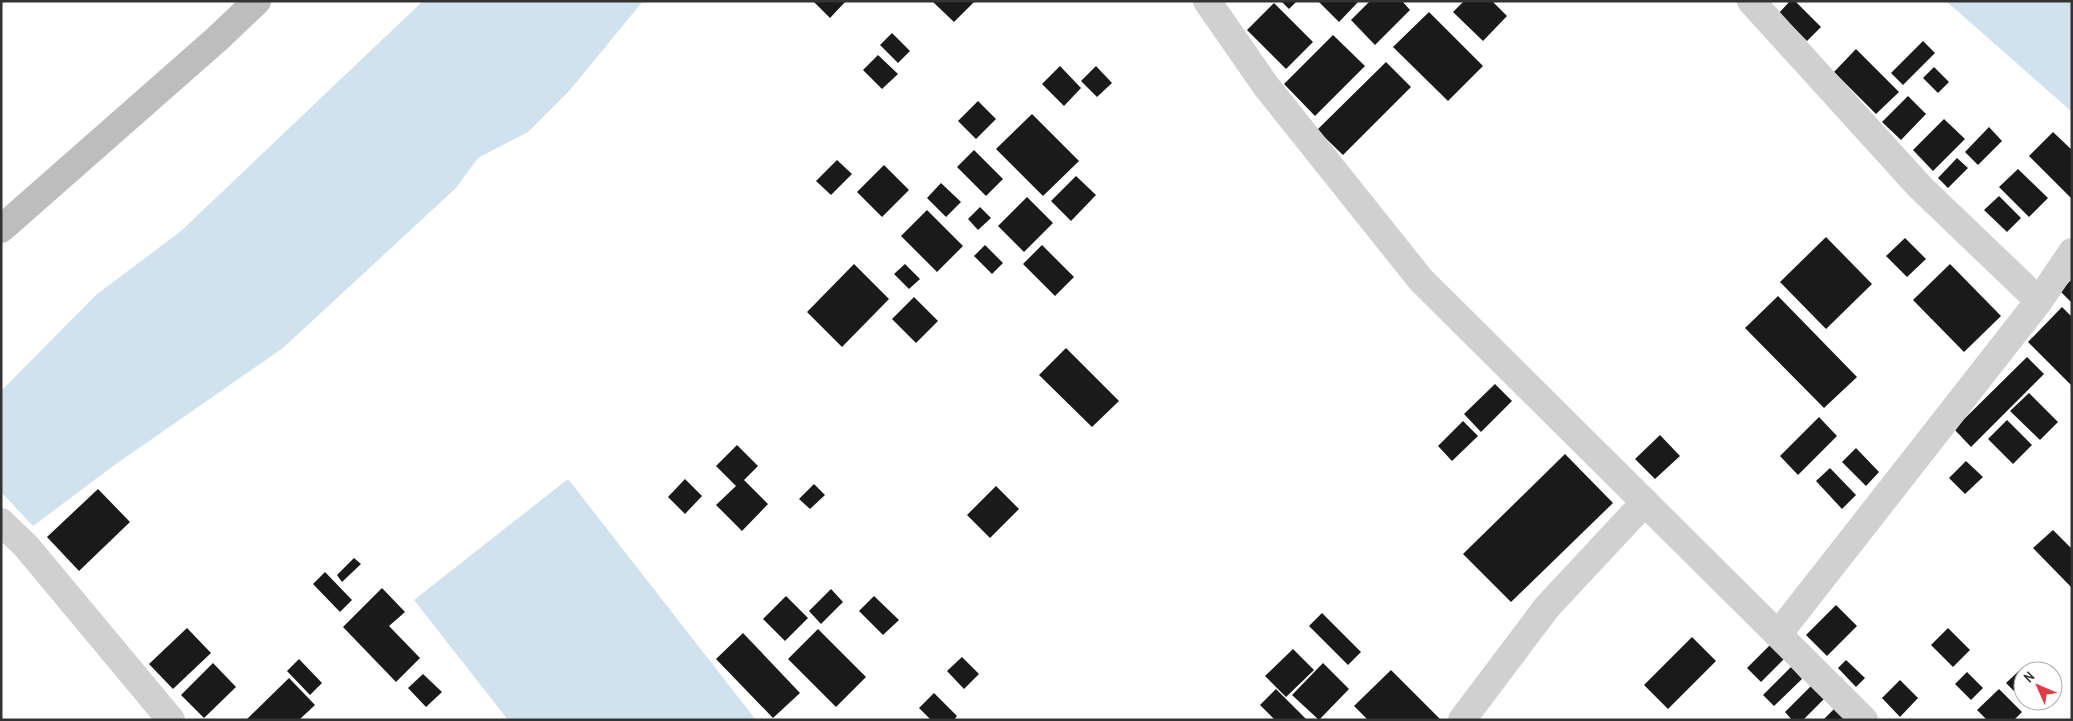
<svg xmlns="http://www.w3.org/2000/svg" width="2073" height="721" font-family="'Archivo Narrow',sans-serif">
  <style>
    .water { fill: #cfe2ee }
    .building { fill: #1a1a1a }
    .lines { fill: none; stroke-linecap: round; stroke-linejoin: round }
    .street { stroke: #d0d0d0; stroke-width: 28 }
    .secondary { stroke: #bdbdbd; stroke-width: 28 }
  </style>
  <rect width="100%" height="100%" fill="#fff"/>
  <g class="water">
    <path d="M 423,1 L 643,1 L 570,90 L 528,132 L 478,158 L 456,188 L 283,348 L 116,464 L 33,526 L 1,492 L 1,391 L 96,295 L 181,231 Z"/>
    <path d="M 1946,1 L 2072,1 L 2072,112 Z"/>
    <path d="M 568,479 L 756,720 L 508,720 L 414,600 Z"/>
  </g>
  <g class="building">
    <path d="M 813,1 L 846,1 L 830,18 Z"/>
    <path d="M 932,1 L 975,1 L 954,22 Z"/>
    <path d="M 1281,1 L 1297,1 L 1289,9 Z"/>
    <path d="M 1318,1 L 1359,1 L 1339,22 Z"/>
    <path d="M 1370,1 L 1402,1 L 1410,10 L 1375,45 L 1351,20 Z"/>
    <path d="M 1464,1 L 1492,1 L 1507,16 L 1483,41 L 1453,12 Z"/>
    <path d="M 1790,1 L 1795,1 L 1821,27 L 1807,41 L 1779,13 Z"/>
    <path d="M 1274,3 L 1313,42 L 1286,69 L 1247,30 Z"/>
    <path d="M 1429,12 L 1483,66 L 1448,101 L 1393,47 Z"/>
    <path d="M 892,33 L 910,51 L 898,63 L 880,45 Z"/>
    <path d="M 1333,35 L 1365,66 L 1315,116 L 1284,84 Z"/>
    <path d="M 1923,41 L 1935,53 L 1903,85 L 1891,73 Z"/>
    <path d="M 1856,49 L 1899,92 L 1876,114 L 1834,72 Z"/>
    <path d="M 878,55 L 898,74 L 882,89 L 863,70 Z"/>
    <path d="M 1386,62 L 1411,87 L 1343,155 L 1317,130 Z"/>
    <path d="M 1060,66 L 1081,88 L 1064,106 L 1042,84 Z"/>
    <path d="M 1096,66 L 1112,83 L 1097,97 L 1081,81 Z"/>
    <path d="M 1934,67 L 1949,82 L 1938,93 L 1923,78 Z"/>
    <path d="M 1908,96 L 1926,114 L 1901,140 L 1882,122 Z"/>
    <path d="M 978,101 L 996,119 L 976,139 L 958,121 Z"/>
    <path d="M 1032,114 L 1079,161 L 1043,196 L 996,149 Z"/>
    <path d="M 1944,119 L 1965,139 L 1933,171 L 1913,150 Z"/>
    <path d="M 1989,127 L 2002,141 L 1978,165 L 1965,152 Z"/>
    <path d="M 2053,132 L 2072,150 L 2072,199 L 2029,156 Z"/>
    <path d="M 974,150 L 1003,179 L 986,196 L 957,167 Z"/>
    <path d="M 1957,158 L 1968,168 L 1948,188 L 1938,178 Z"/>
    <path d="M 837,160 L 852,174 L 831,195 L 816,181 Z"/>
    <path d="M 884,165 L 909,190 L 882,217 L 857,192 Z"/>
    <path d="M 2018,169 L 2048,198 L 2029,217 L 1999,187 Z"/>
    <path d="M 1076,176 L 1096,195 L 1071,221 L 1051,201 Z"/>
    <path d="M 941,183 L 961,202 L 946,217 L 927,198 Z"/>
    <path d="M 1999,196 L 2021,218 L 2007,232 L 1984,210 Z"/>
    <path d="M 1027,197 L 1053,223 L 1024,252 L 998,226 Z"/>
    <path d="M 980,207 L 991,218 L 978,230 L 968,219 Z"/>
    <path d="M 927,210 L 963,246 L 937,272 L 901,236 Z"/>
    <path d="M 1826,237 L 1872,284 L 1826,329 L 1780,282 Z"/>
    <path d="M 1905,238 L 1926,259 L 1907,277 L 1886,256 Z"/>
    <path d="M 985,245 L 1003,263 L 992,274 L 974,256 Z"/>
    <path d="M 1042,245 L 1074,277 L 1055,296 L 1023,264 Z"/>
    <path d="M 854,264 L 889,299 L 842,347 L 807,312 Z"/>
    <path d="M 905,264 L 920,279 L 909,289 L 894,274 Z"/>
    <path d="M 1950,264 L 2001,316 L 1964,352 L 1913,300 Z"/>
    <path d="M 2072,279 L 2072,303 L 2060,291 Z"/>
    <path d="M 1778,296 L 1857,377 L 1824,408 L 1745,328 Z"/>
    <path d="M 914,297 L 938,321 L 916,343 L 892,319 Z"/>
    <path d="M 2062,307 L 2072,317 L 2072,386 L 2028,342 Z"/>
    <path d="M 1066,348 L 1119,401 L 1092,427 L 1039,375 Z"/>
    <path d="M 2027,357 L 2044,374 L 1971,447 L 1954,429 Z"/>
    <path d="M 1495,384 L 1512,401 L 1481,432 L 1464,414 Z"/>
    <path d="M 2029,393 L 2058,422 L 2040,440 L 2010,411 Z"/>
    <path d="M 1819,417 L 1837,436 L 1798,475 L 1780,456 Z"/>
    <path d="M 2007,420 L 2032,445 L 2013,464 L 1988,439 Z"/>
    <path d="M 1463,421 L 1478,436 L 1452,461 L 1438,446 Z"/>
    <path d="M 1660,435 L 1680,456 L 1655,479 L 1635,459 Z"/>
    <path d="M 737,445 L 758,466 L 744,480 L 768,504 L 742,531 L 716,505 L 736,486 L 716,466 Z"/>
    <path d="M 1856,448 L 1879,472 L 1866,486 L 1842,462 Z"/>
    <path d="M 1565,454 L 1613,503 L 1511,602 L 1463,554 Z"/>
    <path d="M 1966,461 L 1983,477 L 1965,494 L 1949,478 Z"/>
    <path d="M 1830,468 L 1856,495 L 1842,509 L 1816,481 Z"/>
    <path d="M 685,479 L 702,496 L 685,514 L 668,497 Z"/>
    <path d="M 814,484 L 825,495 L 810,509 L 799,499 Z"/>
    <path d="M 996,486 L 1019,509 L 990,538 L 967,515 Z"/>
    <path d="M 98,489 L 130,522 L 79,571 L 47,537 Z"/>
    <path d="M 2053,530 L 2072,549 L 2072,588 L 2033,548 Z"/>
    <path d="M 354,558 L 361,564 L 342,582 L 337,575 Z"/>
    <path d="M 325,572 L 352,600 L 340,612 L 313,584 Z"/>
    <path d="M 382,588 L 405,612 L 389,626 L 420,658 L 396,682 L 343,627 Z"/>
    <path d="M 831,589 L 843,602 L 821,624 L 809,611 Z"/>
    <path d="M 786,596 L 808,618 L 785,641 L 763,619 Z"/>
    <path d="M 874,596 L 899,620 L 883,635 L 859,611 Z"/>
    <path d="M 1836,605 L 1857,626 L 1827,656 L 1806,635 Z"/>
    <path d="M 1322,613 L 1361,652 L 1348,665 L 1309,626 Z"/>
    <path d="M 187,628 L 211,653 L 173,689 L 149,664 Z"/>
    <path d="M 1948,628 L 1970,650 L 1953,667 L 1931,645 Z"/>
    <path d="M 818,629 L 866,677 L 836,707 L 788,659 Z"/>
    <path d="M 743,633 L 800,693 L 773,718 L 716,659 Z"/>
    <path d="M 1692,637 L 1716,661 L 1668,709 L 1644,685 Z"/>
    <path d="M 1771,644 L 1785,658 L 1761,682 L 1747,668 Z"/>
    <path d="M 1293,649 L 1314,670 L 1286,697 L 1265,676 Z"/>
    <path d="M 962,657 L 979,674 L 964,689 L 947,671 Z"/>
    <path d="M 299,659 L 322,683 L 310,695 L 287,671 Z"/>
    <path d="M 1846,660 L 1865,678 L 1856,687 L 1838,668 Z"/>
    <path d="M 213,663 L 236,687 L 204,718 L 181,695 Z"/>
    <path d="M 1323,663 L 1349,689 L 1319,720 L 1292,695 Z"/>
    <path d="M 1791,667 L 1802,679 L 1774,706 L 1763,695 Z"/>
    <path d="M 2023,667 L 2027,671 L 2023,671 L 2023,696 L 2021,698 L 2006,683 Z"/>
    <path d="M 1391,670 L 1441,720 L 1368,720 L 1354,706 Z"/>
    <path d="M 1967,672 L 1983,688 L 1971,700 L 1955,684 Z"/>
    <path d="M 423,674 L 442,692 L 426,707 L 408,688 Z"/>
    <path d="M 289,678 L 315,705 L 299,720 L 246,720 Z"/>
    <path d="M 1817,680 L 1830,693 L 1803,720 L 1792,720 L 1785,712 Z"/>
    <path d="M 1900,680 L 1918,698 L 1900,717 L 1882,698 Z"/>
    <path d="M 1276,689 L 1307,720 L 1275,720 L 1260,705 Z"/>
    <path d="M 1999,689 L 2022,712 L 2014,720 L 1987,720 L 1977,710 Z"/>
    <path d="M 934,693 L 957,716 L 954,720 L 931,720 L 919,708 Z"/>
    <path d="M 1837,706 L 1849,720 L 1823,720 Z"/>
  </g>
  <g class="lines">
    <g class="street">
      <path d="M 1207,1 L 1266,86 L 1421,280 L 1864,720"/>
      <path d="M 1751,1 L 1920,187 L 2039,301"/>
      <path d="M 1,522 L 26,546 L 171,720"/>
      <path d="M 1779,633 L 2039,301 L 2072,252"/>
      <path d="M 1462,720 L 1547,607 L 1645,502"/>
    </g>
    <path class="secondary" d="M 1,229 L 217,39 L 257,1"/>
  </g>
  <rect width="2073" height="721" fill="none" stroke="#333333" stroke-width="5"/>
  <g transform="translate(2038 686) rotate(315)"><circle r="24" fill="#ffffff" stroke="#adadad"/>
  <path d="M0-4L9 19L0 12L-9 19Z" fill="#e63946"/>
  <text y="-8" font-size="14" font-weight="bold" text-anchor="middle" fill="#333333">N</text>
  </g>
</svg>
